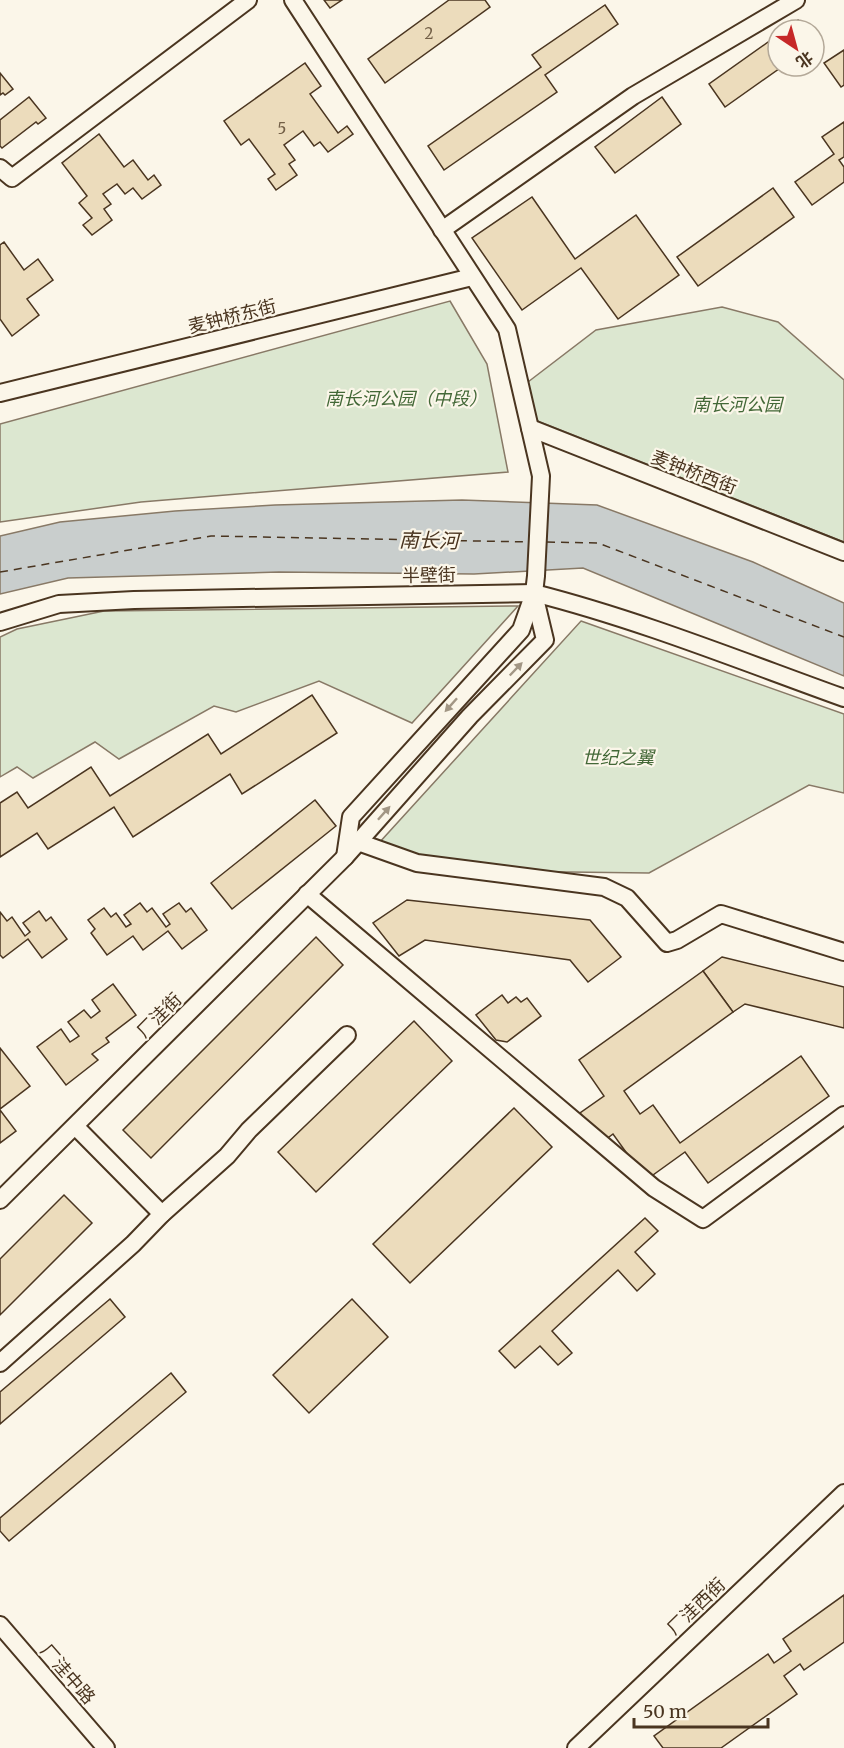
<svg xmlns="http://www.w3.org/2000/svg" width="844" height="1748" font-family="Merriweather,'Noto Sans SC',serif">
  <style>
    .green { fill: #dce7d0; stroke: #887966; stroke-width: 1.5 }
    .water { fill: #c9cecd; stroke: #887966; stroke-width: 1.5 }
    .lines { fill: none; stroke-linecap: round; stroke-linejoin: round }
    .ferry { stroke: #4a3520; stroke-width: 1.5; stroke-dasharray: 8 6; stroke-linecap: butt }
    .building { fill: #ecdcbc; stroke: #4a3520; stroke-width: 1.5 }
    .minor-casing { stroke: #4a3520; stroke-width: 20 }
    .minor { stroke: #fbf6e9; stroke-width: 16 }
    .oneway { fill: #a29684 }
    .labels { text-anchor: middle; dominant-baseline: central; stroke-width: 4.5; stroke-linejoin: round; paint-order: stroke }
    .number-label { font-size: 15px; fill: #725f47 }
    .street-label { font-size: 18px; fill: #4a3520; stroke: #fbf6e9 }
    .park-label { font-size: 18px; font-style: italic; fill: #436837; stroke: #fbf6e9 }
    .water-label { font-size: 20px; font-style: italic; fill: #4a3520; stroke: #fbf6e9 }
  </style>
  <rect width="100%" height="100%" fill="#fbf6e9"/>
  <g class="green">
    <path d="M 450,301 L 487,364 L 508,472 L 141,502 L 0,522 L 0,424 Z"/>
    <path d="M 722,307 L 778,322 L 844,380 L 844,542 L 535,420 L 528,382 L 596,330 Z"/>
    <path d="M 518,606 L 412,723 L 319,681 L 236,712 L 214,706 L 119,759 L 95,742 L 33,778 L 17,767 L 0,777 L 0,637 L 17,629 L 104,611 Z"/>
    <path d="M 581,621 L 844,714 L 844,793 L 809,785 L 649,873 L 410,870 L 379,843 Z"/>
  </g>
  <path class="water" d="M 462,500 L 597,505 L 753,562 L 844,603 L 844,676 L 583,568 L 474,574 L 279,572 L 68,578 L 0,594 L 0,536 L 60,522 L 175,511 L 275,505 Z"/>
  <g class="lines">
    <g class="ferry">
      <path d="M 547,542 L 598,543 L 844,637"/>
      <path d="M 0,572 L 211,536 L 530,542"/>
    </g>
  </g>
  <g class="building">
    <path d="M 324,0 L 342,0 L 330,8 Z"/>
    <path d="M 449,0 L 485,0 L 490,7 L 385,83 L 368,59 Z"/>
    <path d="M 605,5 L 618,24 L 545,75 L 557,92 L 444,170 L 428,146 L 541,67 L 532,55 Z"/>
    <path d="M 798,20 L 805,30 L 785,30 Z"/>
    <path d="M 778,35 L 778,66 L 783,66 L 725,107 L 709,84 Z"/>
    <path d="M 844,50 L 844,85 L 841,87 L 824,63 Z"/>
    <path d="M 305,63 L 321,86 L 310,94 L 338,133 L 347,126 L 353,134 L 328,152 L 320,142 L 314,146 L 303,131 L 284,145 L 295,160 L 289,164 L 297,175 L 276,190 L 268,179 L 275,174 L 249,139 L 241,145 L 224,121 Z"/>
    <path d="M 0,73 L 13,89 L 5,95 L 3,93 L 0,95 Z"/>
    <path d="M 29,97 L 46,118 L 38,124 L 36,122 L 2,148 L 0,146 L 0,120 Z"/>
    <path d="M 662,97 L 681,124 L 615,173 L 595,147 Z"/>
    <path d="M 844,122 L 844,157 L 839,160 L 844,167 L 844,182 L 812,205 L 795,182 L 834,154 L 822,137 Z"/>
    <path d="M 99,134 L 124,167 L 133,160 L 148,180 L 154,175 L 161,185 L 142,199 L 133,188 L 125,194 L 117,184 L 103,194 L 111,204 L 104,209 L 112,220 L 92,235 L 83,225 L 92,218 L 79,203 L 87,196 L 62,163 Z"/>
    <path d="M 773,188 L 794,217 L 698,286 L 677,257 Z"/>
    <path d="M 532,197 L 575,259 L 636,215 L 679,275 L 618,319 L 581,268 L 522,310 L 472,238 Z"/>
    <path d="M 4,242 L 24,270 L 38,259 L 53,280 L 27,299 L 39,315 L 12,336 L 0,319 L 0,245 Z"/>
    <path d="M 312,695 L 337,733 L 242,794 L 230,774 L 133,837 L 114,807 L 48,849 L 37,833 L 0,857 L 0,803 L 17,792 L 28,808 L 91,767 L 110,796 L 208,734 L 221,754 Z"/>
    <path d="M 315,800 L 336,826 L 232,909 L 211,883 Z"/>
    <path d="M 407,900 L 590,920 L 621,957 L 588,982 L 570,960 L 425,940 L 399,956 L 373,923 Z"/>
    <path d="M 140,903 L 147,912 L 152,908 L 166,927 L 170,924 L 163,914 L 179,903 L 186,912 L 191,908 L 207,930 L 182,949 L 168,931 L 143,950 L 133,936 L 107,955 L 91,933 L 95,929 L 88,920 L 104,908 L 111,917 L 116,913 L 126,927 L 131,924 L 124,915 Z"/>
    <path d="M 39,911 L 46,921 L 51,917 L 67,939 L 42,958 L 28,939 L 3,958 L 0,955 L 0,912 L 7,921 L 12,917 L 25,936 L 30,932 L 23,923 Z"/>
    <path d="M 316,937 L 343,965 L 151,1158 L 123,1130 Z"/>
    <path d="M 722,957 L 844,987 L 844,1028 L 745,1004 L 733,1012 L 703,971 Z"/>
    <path d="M 703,971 L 733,1012 L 624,1091 L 640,1114 L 653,1105 L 680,1143 L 801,1056 L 829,1096 L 708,1183 L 685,1152 L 646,1180 L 613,1134 L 601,1143 L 580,1113 L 604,1096 L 579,1060 Z"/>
    <path d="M 113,984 L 136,1015 L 106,1038 L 109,1042 L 92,1054 L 98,1060 L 66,1085 L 37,1047 L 61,1029 L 70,1042 L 79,1036 L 68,1022 L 84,1010 L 91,1018 L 100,1011 L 92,1000 Z"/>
    <path d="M 502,995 L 508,1003 L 516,997 L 521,1002 L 527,998 L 541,1016 L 507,1042 L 496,1040 L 476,1015 Z"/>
    <path d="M 414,1021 L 452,1061 L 316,1192 L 278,1152 Z"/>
    <path d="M 0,1048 L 30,1086 L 0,1109 Z"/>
    <path d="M 514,1108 L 552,1147 L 410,1283 L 373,1244 Z"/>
    <path d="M 0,1110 L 16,1131 L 0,1143 Z"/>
    <path d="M 64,1195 L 92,1223 L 0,1315 L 0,1259 Z"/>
    <path d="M 645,1218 L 658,1231 L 635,1252 L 655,1274 L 637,1291 L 618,1270 L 552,1331 L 572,1353 L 558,1365 L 540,1346 L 515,1368 L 499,1351 Z"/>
    <path d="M 110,1299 L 125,1317 L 0,1424 L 0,1392 Z"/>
    <path d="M 352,1299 L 388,1337 L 309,1413 L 273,1375 Z"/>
    <path d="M 171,1373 L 186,1392 L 9,1541 L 0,1531 L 0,1518 Z"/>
    <path d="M 844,1595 L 844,1642 L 804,1670 L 800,1664 L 784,1676 L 797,1694 L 721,1748 L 663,1748 L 654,1736 L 768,1654 L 774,1663 L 791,1651 L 783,1639 Z"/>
  </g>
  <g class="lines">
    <g class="minor-casing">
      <g id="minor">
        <path d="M 293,0 L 507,329 L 541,476 L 536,576 L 534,593 L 521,630 L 351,817 L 345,857"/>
        <path d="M 0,168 L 12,178 L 248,0"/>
        <path d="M 442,230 L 633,96 L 796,0"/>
        <path d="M 0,393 L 472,277"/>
        <path d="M 530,428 L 844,552"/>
        <path d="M 0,622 L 59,604 L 134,600 L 534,593 C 640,620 741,661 844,698"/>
        <path d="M 358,842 L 417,863 L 604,887 L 627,898 L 667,943 L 677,940 L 721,914 L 844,952"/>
        <path d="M 307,894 L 654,1188 L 703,1219 L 844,1115"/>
        <path d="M 75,1126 L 162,1214"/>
        <path d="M 0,1200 L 345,857 L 470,716 L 545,640 L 534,594"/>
        <path d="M 0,1363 L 133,1244 L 162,1214 L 227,1156 L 249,1130 L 347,1035"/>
        <path d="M 0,1625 L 106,1748"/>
        <path d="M 576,1748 L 844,1493"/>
      </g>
    </g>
    <use href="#minor" class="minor"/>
  </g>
  <defs><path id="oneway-solid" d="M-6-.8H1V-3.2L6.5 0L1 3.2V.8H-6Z" transform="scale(1.5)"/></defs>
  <g class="oneway">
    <use href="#oneway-solid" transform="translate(516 669) rotate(-46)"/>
    <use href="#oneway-solid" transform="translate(451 705) rotate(132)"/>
    <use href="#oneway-solid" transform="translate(384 813) rotate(-48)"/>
  </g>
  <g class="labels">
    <g class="number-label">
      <text x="429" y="33">2</text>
      <text x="282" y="128">5</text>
    </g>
    <g class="street-label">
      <text transform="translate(232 316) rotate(-14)">麦钟桥东街</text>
      <text transform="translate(694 472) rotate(21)">麦钟桥西街</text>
      <text transform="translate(429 575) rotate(-1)">半壁街</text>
      <text transform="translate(159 1015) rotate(-45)">厂洼街</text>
      <text transform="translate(696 1606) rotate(-44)">厂洼西街</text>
      <text transform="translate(68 1674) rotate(49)">厂洼中路</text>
    </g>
    <g class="park-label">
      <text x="406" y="398">南长河公园（中段）</text>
      <text x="737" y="404">南长河公园</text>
      <text x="618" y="757">世纪之翼</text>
    </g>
    <g class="water-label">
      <text transform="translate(429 540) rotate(1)">南长河</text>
    </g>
  </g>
  <g transform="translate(796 48) rotate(144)"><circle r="28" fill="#fbf6e9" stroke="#b4a999" stroke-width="1.5"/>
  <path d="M0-4.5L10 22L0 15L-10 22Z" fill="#c62828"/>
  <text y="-9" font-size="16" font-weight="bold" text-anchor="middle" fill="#4a3520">北</text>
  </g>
  <path d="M634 1718v9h134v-9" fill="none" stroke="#4a3520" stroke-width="3"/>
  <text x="643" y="1718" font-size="18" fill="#4a3520" stroke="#fbf6e9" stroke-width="4.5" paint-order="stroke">50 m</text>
</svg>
